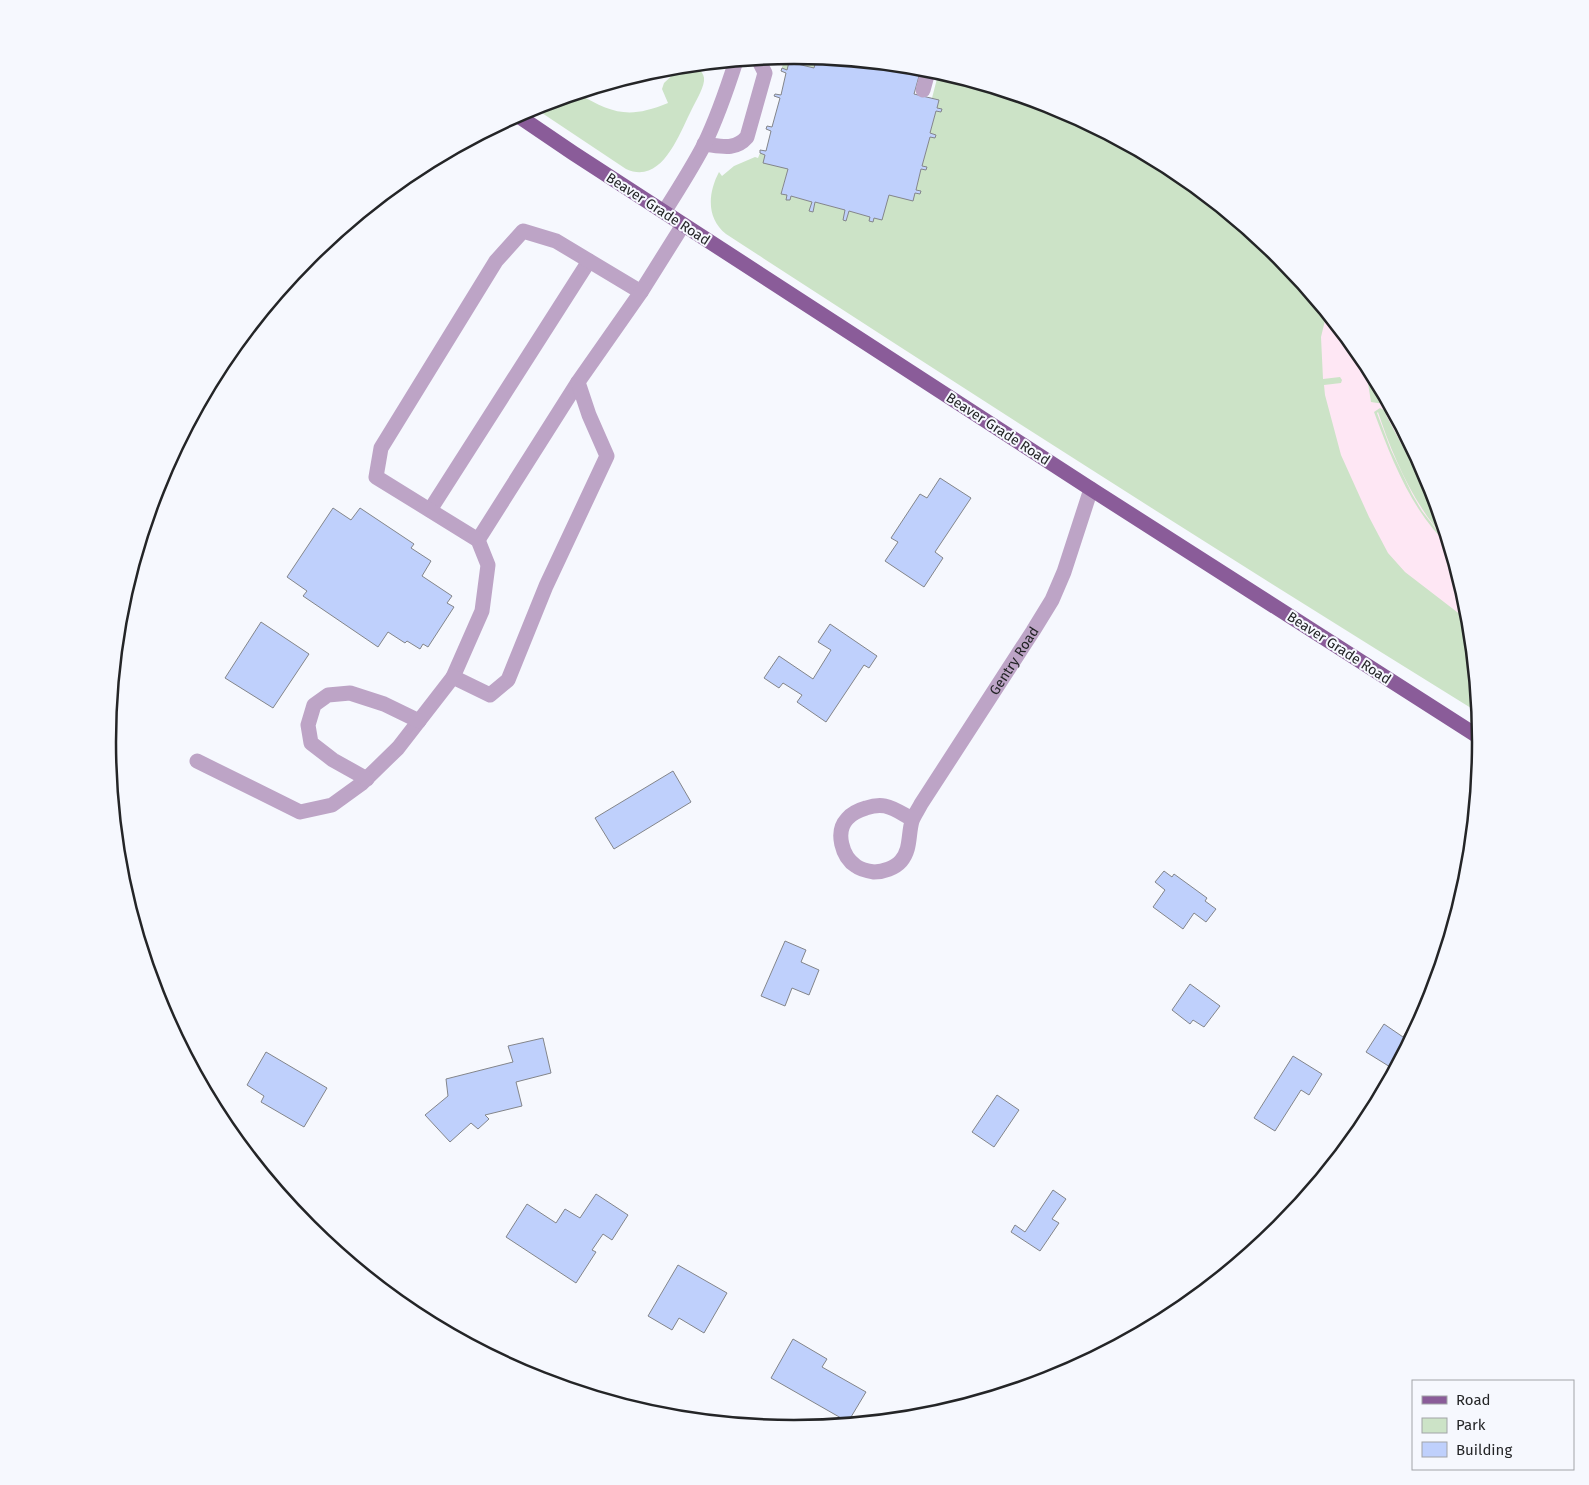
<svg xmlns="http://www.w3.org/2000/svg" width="1589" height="1485" font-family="'Fira Sans',sans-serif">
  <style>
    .commercial { fill: #fee7f4 }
    .green { fill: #cce3c7 }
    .building { fill: #bfd0fc; stroke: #83858a }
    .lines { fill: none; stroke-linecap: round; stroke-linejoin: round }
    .minor { stroke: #bda4c6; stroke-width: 15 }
    .major { stroke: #8a5c99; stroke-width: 15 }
    .labels { text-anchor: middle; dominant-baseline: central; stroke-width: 4; stroke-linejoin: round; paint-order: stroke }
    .street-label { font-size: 14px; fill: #242527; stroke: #f6f8fe }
    .rim { fill: none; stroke: #242527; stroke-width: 2.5 }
  </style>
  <rect width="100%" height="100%" fill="#f6f8fe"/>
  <path class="commercial" d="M 1311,294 L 1366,361 L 1430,480 L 1469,609 L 1476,677 L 1332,588 Z"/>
  <g class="green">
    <path d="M 791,55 L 817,57 L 814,68 L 790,62 L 787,70 L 782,68 L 784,59 Z"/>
    <path d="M 691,65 C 698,67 705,73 704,81 C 703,90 694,104 690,113 C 678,137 661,185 626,169 L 533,107 L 577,93 C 613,114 629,119 668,103 L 662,89 L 664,83 L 680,68 Z"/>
    <path d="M 939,71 L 1058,107 L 1177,171 L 1281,257 L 1327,312 L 1321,337 L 1323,379 L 1340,377 L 1342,380 L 1341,383 L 1324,385 L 1325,395 L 1341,455 L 1369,517 L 1388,553 L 1405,572 L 1470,622 L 1479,713 C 1226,557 975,396 726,234 C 706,218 708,193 719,172 L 722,176 L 734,166 L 755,157 L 758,158 L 760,153 L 765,155 L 788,169 L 781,193 L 787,195 L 787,200 L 790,200 L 791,196 L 812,202 L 810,212 L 813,212 L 815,202 L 845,210 L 846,221 L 849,211 L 874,218 L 889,195 L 915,193 L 920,194 L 921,191 L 916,190 L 921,169 L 926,170 L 927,168 L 922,166 L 930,137 L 935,137 L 936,135 L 930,133 L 936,111 L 941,112 L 942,110 L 937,108 L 939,100 L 932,98 Z"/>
    <path d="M 1368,364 L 1393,411 L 1384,404 L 1371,402 L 1368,383 Z"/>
    <path d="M 1380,408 L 1386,411 L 1387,414 L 1386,415 L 1414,468 L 1434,493 L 1448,541 C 1416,510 1392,455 1378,412 L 1377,413 L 1391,450 L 1412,494 L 1422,511 L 1450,547 C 1412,512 1392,460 1374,412 Z"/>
  </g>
  <g class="building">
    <path d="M 817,57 L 913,67 L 921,69 L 914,94 L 939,100 L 937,108 L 942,109 L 941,112 L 936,111 L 930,133 L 936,135 L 935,138 L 930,137 L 922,166 L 927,167 L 926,170 L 921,169 L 916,190 L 921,191 L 920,194 L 915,193 L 913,201 L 889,195 L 882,220 L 874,218 L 873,222 L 869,221 L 870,217 L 849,211 L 846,221 L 843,220 L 845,210 L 815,202 L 813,212 L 809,211 L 812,202 L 791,196 L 790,200 L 786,200 L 787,195 L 781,194 L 788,169 L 763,163 L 765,155 L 760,153 L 760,150 L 766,151 L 771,131 L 766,129 L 767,126 L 772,127 L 780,98 L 774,96 L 775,94 L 781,95 L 786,73 L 781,71 L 782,68 L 787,70 L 789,62 L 814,68 Z"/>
    <path d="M 940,478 L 971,498 L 935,552 L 943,558 L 924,587 L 885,561 L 898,542 L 891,538 L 920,494 L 927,498 Z"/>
    <path d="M 333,508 L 351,520 L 360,508 L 414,544 L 411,548 L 431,561 L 422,576 L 452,596 L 447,603 L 454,607 L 428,647 L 423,644 L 420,649 L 407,641 L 405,643 L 388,632 L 378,647 L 303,596 L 307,591 L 287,577 Z"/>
    <path d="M 261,622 L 309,654 L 273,708 L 225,678 Z"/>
    <path d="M 830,624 L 877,656 L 869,668 L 864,665 L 826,722 L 797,702 L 802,695 L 783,683 L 779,688 L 764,678 L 779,656 L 813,679 L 831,650 L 818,642 Z"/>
    <path d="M 673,771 L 691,802 L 614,849 L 595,818 Z"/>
    <path d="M 1164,871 L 1172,877 L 1174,874 L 1207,898 L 1205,901 L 1216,909 L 1206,922 L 1194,913 L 1183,929 L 1153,907 L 1165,890 L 1155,882 Z"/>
    <path d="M 785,941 L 806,950 L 801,962 L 819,970 L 809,995 L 792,988 L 785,1006 L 761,996 Z"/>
    <path d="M 1190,984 L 1220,1006 L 1204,1027 L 1193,1020 L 1190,1024 L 1172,1010 Z"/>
    <path d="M 1384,1024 L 1403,1037 L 1406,1032 L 1413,1036 L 1395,1070 L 1366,1052 Z"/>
    <path d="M 543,1038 L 551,1073 L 516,1082 L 522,1106 L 485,1115 L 489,1119 L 478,1129 L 471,1123 L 450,1142 L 425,1115 L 448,1096 L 446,1079 L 513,1062 L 508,1046 Z"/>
    <path d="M 266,1052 L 327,1088 L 304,1127 L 261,1102 L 264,1096 L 247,1085 Z"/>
    <path d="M 1293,1056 L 1322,1074 L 1309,1095 L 1301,1090 L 1275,1131 L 1254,1118 Z"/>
    <path d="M 997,1095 L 1019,1110 L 994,1147 L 972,1132 Z"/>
    <path d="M 1053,1190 L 1066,1199 L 1052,1219 L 1059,1223 L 1040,1251 L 1011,1232 L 1015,1225 L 1025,1232 Z"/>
    <path d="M 596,1194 L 628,1215 L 612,1240 L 603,1234 L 592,1250 L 596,1252 L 576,1283 L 506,1237 L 527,1204 L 556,1223 L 565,1209 L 580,1218 Z"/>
    <path d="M 678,1265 L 727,1293 L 704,1333 L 679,1318 L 672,1330 L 648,1316 Z"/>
    <path d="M 793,1339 L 827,1359 L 822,1367 L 866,1392 L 848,1422 L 771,1378 Z"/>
  </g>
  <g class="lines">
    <g class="minor">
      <path d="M 923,90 L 929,68"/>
      <path d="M 704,144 C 721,146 735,151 747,137 L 765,73 L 758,59"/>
      <path d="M 664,212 C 678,190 692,168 704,145 C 717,118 727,89 736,61"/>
      <path d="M 430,510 L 589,261"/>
      <path d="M 478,540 L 578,382"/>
      <path d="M 453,677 L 482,611 L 488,565 L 478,540 L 376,477 L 381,448 L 496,261 L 523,231 L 556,241 L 641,292"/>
      <path d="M 197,761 L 300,812 L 332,805 L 361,784 L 398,748 L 453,677 L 490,695 L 508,680 L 546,586 L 607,456 L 589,415 L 578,382 L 641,292 L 683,225"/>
      <path d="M 367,779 L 333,760 L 311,743 L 308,725 L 314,705 L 328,695 L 350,693 L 384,704 L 419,721"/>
      <path id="s1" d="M 912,819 C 904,815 895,808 885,806 C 880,805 872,806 866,808 C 859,810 852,813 847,819 C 835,832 842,857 856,866 C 861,870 867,871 874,872 C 883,872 895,868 901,861 C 911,849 908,835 912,821 C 914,815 918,810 921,804 L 1033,631 L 1052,600 L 1064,572 L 1091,489"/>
    </g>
    <path class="major" d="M 517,115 L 573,153 L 1091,489 L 1482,739"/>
  </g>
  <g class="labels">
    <g class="street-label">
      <text transform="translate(658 209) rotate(33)">Beaver Grade Road</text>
      <text transform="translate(998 429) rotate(33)">Beaver Grade Road</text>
      <text transform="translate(1339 648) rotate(33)">Beaver Grade Road</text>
      <text stroke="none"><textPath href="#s1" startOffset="406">Gentry Road</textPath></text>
    </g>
  </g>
  <path d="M0 0H1589V1485H0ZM116 742a678 678 0 1 1 1356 0a678 678 0 1 1-1356 0Z" fill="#f6f8fe" fill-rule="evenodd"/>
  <path class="rim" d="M116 742a678 678 0 1 1 1356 0a678 678 0 1 1-1356 0Z"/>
  <rect x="1412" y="1380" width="162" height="90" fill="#f6f8fe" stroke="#a2a4a8"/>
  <rect x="1422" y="1396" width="25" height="8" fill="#8a5c99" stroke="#a2a4a8"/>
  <text x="1456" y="1405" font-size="15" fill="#242527">Road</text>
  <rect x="1422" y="1418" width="25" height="15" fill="#cce3c7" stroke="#a2a4a8"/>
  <text x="1456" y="1430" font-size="15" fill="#242527">Park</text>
  <rect x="1422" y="1442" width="25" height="15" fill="#bfd0fc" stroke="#a2a4a8"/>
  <text x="1456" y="1455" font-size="15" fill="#242527">Building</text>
</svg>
